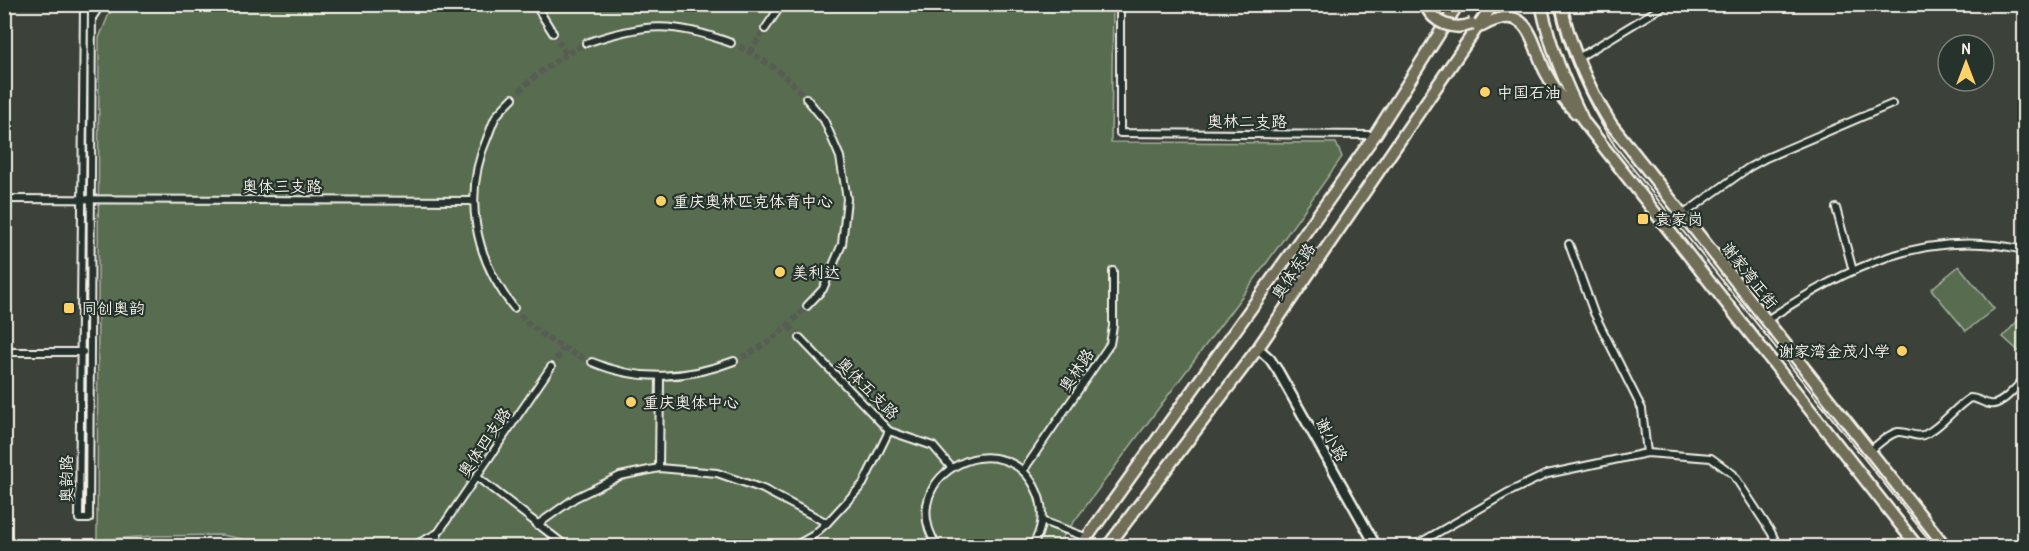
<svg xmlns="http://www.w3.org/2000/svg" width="2029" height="551" font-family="'Patrick Hand','LXGW WenKai TC',sans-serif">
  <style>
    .green { fill: #586d50; stroke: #a6af9c; stroke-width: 1.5 }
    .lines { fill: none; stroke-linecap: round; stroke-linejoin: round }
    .minor-tunnel { stroke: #585c54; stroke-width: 6; stroke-dasharray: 6 3; stroke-linecap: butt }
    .minor-casing { stroke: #f4f1e8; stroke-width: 10 }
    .tertiary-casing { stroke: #f4f1e8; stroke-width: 13 }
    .primary-casing { stroke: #f4f1e8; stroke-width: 15 }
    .minor { stroke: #26332d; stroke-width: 6 }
    .tertiary { stroke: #26332d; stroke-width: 8 }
    .primary { stroke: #716e59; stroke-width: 10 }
    .rail { stroke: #f4f1e8; stroke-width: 2 }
    .primary-bridge-casing { stroke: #f4f1e8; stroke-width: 15; stroke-linecap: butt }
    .primary-bridge { stroke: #716e59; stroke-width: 10 }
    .poi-dot { fill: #ffd166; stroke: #26332d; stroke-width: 2 }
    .labels { text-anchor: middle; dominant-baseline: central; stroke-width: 4.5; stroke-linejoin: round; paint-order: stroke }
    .poi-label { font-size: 16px; fill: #f4f1e8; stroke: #26332d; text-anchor: start }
    .street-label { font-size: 16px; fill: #f4f1e8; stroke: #26332d }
  </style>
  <rect width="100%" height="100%" fill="#3c423a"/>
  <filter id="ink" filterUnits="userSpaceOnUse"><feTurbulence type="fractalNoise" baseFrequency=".0167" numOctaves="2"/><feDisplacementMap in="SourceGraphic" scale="12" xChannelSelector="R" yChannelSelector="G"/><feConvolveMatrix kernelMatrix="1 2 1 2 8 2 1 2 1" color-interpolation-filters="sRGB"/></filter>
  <g filter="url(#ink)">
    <g class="green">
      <path d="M 118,5 L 1113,5 L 1111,142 L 1336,143 L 1342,157 L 1263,268 L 1056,546 L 280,546 L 221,535 L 153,536 L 97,540 L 99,38 L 109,14 Z"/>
      <path d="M 1959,266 L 1994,309 L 1966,331 L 1931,289 Z"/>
      <path d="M 2019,319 L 2024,324 L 2024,356 L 2003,337 Z"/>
    </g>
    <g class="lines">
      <g class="minor-tunnel">
        <path d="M 553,33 L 566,54"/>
        <path d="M 731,43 C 759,55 786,74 806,98"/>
        <path d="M 750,52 L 765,29"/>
        <path d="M 513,98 C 534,74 559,58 586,43"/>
        <path d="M 514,308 C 534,333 563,349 592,362"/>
        <path d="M 789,326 L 800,338"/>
        <path d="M 734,361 C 763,349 786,329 807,306"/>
        <path d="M 551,367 L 563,349"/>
      </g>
      <g class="minor-casing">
        <g id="minor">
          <path d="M 84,4 L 79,519 L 89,519 L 92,4"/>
          <path d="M 535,4 L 553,33"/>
          <path d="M 1120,4 L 1120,133 L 1374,135"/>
          <path d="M 92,18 L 101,4"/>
          <path d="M 765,29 L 782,4"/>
          <path d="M 586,43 C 644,23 673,21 731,43"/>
          <path d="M 1578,58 L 1667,4"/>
          <path d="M 513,98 C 508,103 502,109 497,115 C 493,121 491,129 488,136 C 462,195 474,258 514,308"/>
          <path d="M 806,98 L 824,120 L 840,157 L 847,199 L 842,244 L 823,289 L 807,306"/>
          <path d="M 4,199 L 473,201"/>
          <path d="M 1836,208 L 1853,271"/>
          <path d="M 1684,214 L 1748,168 L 1766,158 L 1892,104"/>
          <path d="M 1569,244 L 1594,313 L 1642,409 L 1647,453"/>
          <path d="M 1767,320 C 1848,267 1926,227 2024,250"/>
          <path d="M 800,338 L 889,431 L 933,446 L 951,467"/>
          <path d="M 4,352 L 83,352"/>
          <path d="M 592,362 C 638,382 688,379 734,361"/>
          <path d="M 1870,451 C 1877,445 1888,434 1898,432 C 1907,431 1916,439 1926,434 C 1943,425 1954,408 1970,398 C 1978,398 1982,403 1989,404 C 2001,407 2016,387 2024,379"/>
          <path d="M 659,468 L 660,377"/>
          <path d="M 1023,471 L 1110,344 L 1113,326 L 1113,271"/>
          <path d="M 477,477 L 566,546"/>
          <path d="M 1042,521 L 1088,538"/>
          <path d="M 537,525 L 575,498 L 620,476 L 659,468 L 717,473 L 763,489 L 827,523"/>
          <path d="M 438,533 L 551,367"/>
          <path d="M 413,546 L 438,533 L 435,546"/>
          <path d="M 794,546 L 812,536 L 827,523 L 863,484 L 889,431"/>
          <path d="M 937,546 C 891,473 1008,418 1038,494 C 1045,512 1042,531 1032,546"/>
          <path d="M 1414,546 L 1507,493 L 1547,474 L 1647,453 L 1711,458 L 1733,474 L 1771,532 L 1778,546"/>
        </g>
      </g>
      <g class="tertiary-casing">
        <path id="tertiary" d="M 1258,348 L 1270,359 L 1278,371 L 1376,546"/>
      </g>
      <g class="primary-casing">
        <g id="primary">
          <path d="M 1541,4 C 1551,50 1564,81 1584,122 L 1917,546"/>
          <path d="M 1561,4 C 1570,47 1588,87 1611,124 L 1945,546"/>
          <path d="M 1482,26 C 1529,0 1531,41 1545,71 C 1553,87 1563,100 1576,113"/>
          <path d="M 1081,546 L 1375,135 L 1458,4"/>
          <path d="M 1108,546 L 1258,348 L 1493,4"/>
        </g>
      </g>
      <use href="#minor" class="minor"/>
      <use href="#tertiary" class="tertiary"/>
      <use href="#primary" class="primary"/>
      <path class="rail" d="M 1554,4 C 1565,57 1586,102 1615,146 L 1934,546"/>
      <g class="primary-bridge-casing">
        <path id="primary-bridge" d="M 1425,4 C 1433,24 1454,31 1472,24"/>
      </g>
      <use href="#primary-bridge" class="primary-bridge"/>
    </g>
  </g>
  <g class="poi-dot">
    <circle cx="1485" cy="92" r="6"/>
    <circle cx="661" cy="201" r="6"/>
    <rect x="1637" y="213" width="12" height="12" rx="3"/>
    <circle cx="780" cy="272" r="6"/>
    <rect x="63" y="302" width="12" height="12" rx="3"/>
    <circle cx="1902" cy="351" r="6"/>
    <circle cx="631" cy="402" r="6"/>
  </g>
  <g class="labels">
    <g class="poi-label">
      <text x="1497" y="92">中国石油</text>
      <text x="673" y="201">重庆奥林匹克体育中心</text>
      <text x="1655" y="219">袁家岗</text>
      <text x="792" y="272">美利达</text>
      <text x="81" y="308">同创奥韵</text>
      <text x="1890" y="351" text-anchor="end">谢家湾金茂小学</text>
      <text x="643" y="402">重庆奥体中心</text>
    </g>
    <g class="street-label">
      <text x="1247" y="121">奥林二支路</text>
      <text x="282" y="186">奥体三支路</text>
      <text transform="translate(1293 271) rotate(-56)">奥体东路</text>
      <text transform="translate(1750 275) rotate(52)">谢家湾正街</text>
      <text transform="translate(1076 370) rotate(-56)">奥林路</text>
      <text transform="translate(868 388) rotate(45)">奥体五支路</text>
      <text transform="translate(1332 439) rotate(61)">谢小路</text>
      <text transform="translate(484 442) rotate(-56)">奥体四支路</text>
      <text transform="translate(66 479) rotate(-90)">奥韵路</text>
    </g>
  </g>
  <rect width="2029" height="551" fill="none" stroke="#26332d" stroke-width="24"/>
  <rect x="12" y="12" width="2005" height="527" fill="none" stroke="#f4f1e8" stroke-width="2" filter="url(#ink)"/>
  <g transform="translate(1966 63)"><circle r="28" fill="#26332d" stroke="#787f78" stroke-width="1.5"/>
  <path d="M0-4.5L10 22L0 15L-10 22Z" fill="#ffd166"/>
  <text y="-9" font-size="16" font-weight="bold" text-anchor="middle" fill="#f4f1e8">N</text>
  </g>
</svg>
